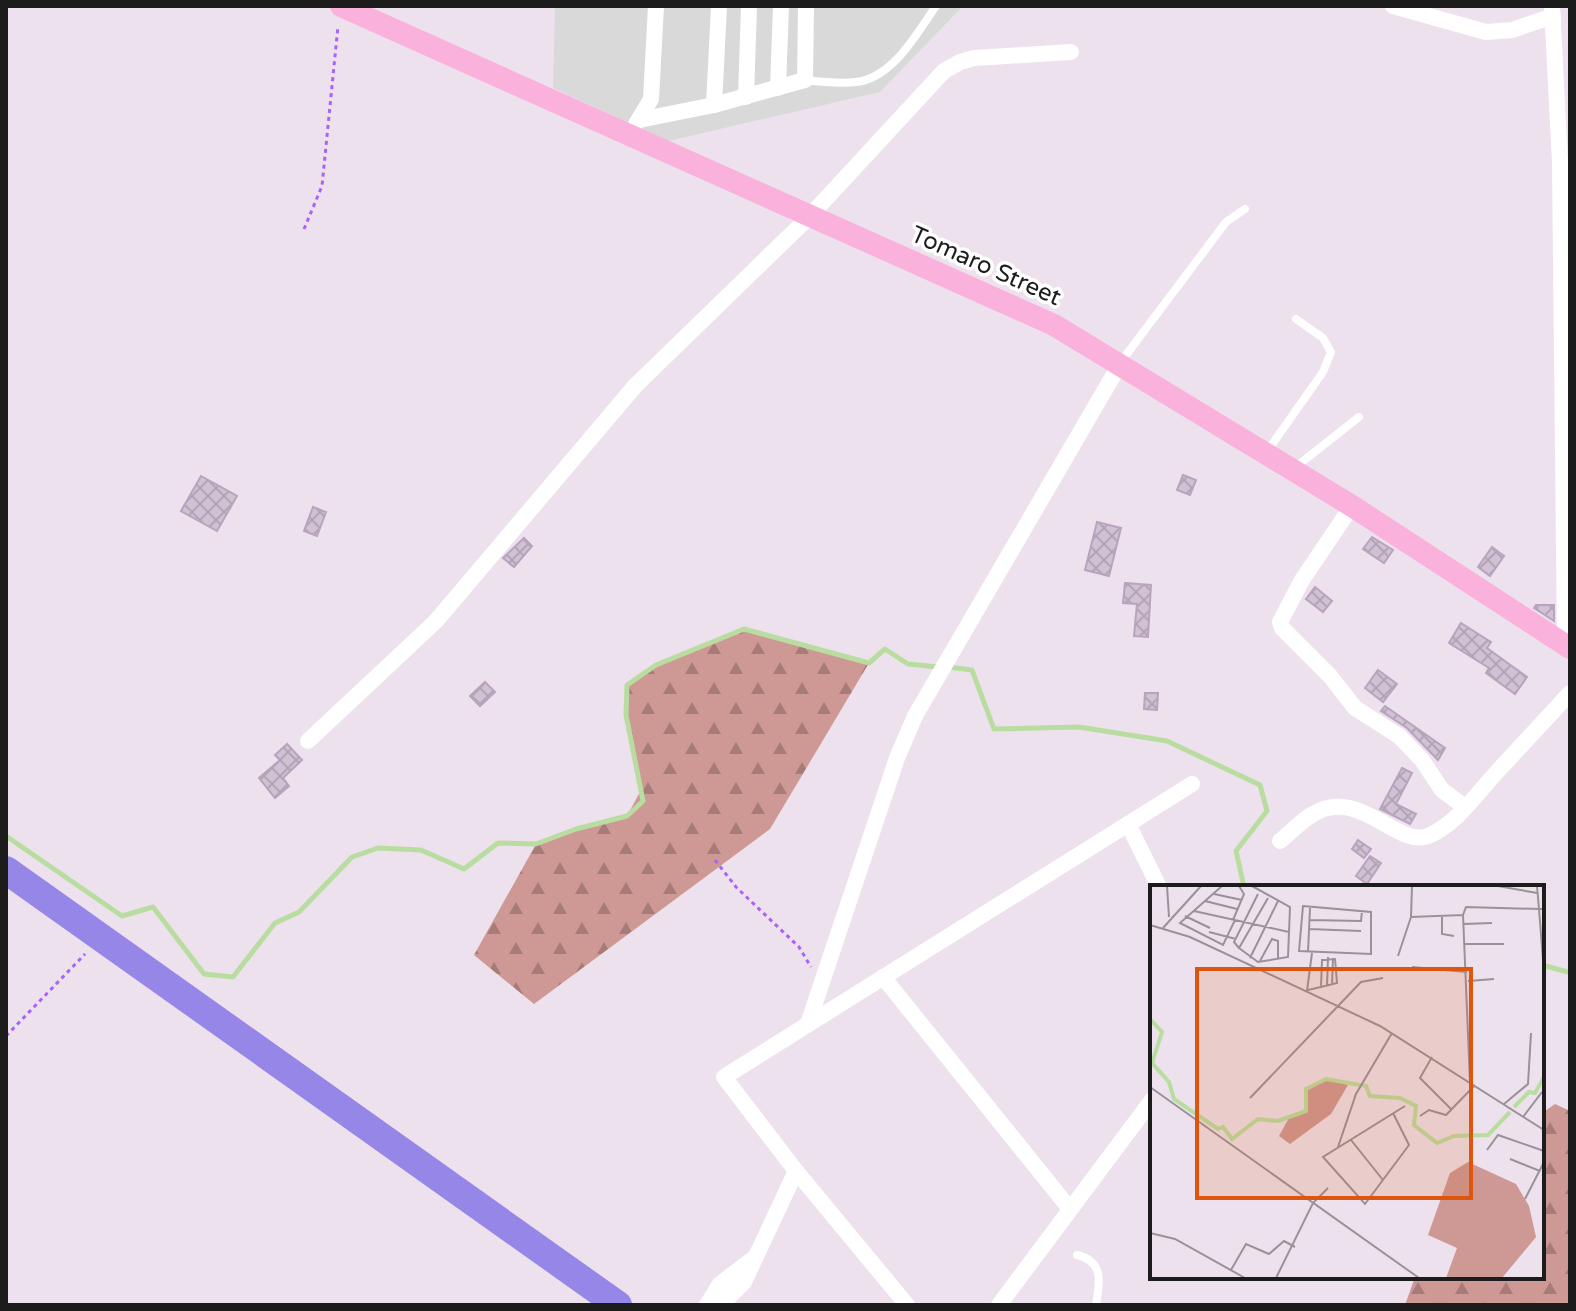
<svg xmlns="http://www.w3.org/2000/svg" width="1576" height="1311" font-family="'Varela Round',sans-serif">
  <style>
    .residential { fill: #d9d9da }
    .forest { fill: url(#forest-firs) }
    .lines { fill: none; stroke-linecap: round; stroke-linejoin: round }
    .stream { stroke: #b9dda0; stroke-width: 5 }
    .building { fill: url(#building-cross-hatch); stroke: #b9a3bf; stroke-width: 2 }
    .path { stroke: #a963fc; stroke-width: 3; stroke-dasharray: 4 4; stroke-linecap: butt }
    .lane { stroke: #fff; stroke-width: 8 }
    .street { stroke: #fff; stroke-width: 16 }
    .secondary { stroke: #fab2dd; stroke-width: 22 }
    .highway { stroke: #9686e7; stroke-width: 28 }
    .labels { text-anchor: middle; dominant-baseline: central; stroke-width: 7; stroke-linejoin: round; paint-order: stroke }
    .street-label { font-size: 24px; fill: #1c1c1c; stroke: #fff }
    .inset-river { fill: none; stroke: #b9dda0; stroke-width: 4 }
    .inset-road { fill: none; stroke: #999299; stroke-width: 2 }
    .view { fill: #de560d; fill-opacity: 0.15; stroke: #de560d; stroke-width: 4 }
    .inset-edge { fill: none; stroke: #1c1c1c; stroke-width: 4 }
  </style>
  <defs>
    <pattern id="forest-firs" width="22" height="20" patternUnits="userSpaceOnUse" patternTransform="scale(2)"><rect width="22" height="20" fill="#ce9894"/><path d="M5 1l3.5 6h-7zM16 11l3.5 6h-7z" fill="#a67b78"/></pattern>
    <pattern id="building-cross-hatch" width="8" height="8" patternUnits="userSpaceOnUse" patternTransform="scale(2)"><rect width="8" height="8" fill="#d0c1d4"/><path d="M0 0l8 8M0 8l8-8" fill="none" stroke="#b2a5b5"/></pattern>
  </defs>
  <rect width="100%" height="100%" fill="#ede1ed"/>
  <path class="residential" d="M 555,6 L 963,6 L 880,92 L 668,141 L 553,88 Z"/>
  <g class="forest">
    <path d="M 744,629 L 869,663 L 770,829 L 534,1004 L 474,955 L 536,844 L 576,829 L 627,816 L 641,790 L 626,715 L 627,685 L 656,665 Z"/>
    <path d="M 1555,1104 L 1570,1111 L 1570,1305 L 1405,1305 L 1415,1277 L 1542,1277 L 1542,1113 Z"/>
  </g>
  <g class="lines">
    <g class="stream">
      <path d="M 948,667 L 972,670 L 994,729 L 1079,727 L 1167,741 L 1260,785 L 1267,811 L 1236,851 L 1244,887"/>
      <path d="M 6,836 L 122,916 L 153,907 L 204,974 L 233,977 L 275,923 L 299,912 L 352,857 L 378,848 L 421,850 L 464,869 L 498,843 L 536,844 L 576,829 L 627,816 L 643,801 L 626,715 L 627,685 L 656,665 L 744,629 L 869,663 L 885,649 L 908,664 L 938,667"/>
      <path d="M 1542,965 L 1568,972 L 1570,970"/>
    </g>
  </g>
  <g class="building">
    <path d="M 1183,475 L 1196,480 L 1190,495 L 1177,490 Z"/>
    <path d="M 201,476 L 237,496 L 217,531 L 181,511 Z"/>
    <path d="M 313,507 L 326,512 L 317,536 L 304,531 Z"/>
    <path d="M 1097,522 L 1121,528 L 1109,576 L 1085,570 Z"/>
    <path d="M 1372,537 L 1393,550 L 1384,563 L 1363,549 Z"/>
    <path d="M 524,538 L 532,546 L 514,567 L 503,558 Z"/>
    <path d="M 1492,547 L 1504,556 L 1490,576 L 1478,567 Z"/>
    <path d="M 1125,583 L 1151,585 L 1148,637 L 1134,636 L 1137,604 L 1123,603 Z"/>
    <path d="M 1315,587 L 1332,601 L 1323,612 L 1306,599 Z"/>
    <path d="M 1536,605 L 1554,605 L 1554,621 L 1534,608 Z"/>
    <path d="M 1461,623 L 1491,642 L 1487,648 L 1527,677 L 1515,694 L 1486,673 L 1489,668 L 1449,643 Z"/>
    <path d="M 1378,670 L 1397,684 L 1383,702 L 1365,688 Z"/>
    <path d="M 485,682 L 495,692 L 480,706 L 470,696 Z"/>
    <path d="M 1145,693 L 1158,693 L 1157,710 L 1144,709 Z"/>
    <path d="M 1385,706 L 1445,748 L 1438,760 L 1407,728 L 1381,711 Z"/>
    <path d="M 287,744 L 302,760 L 283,778 L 289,786 L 275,798 L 259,778 L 280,760 L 275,755 Z"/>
    <path d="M 1402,768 L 1412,773 L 1396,804 L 1416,814 L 1410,824 L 1380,809 Z"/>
    <path d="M 1358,840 L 1371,849 L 1364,858 L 1352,849 Z"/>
    <path d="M 1370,856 L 1381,863 L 1367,884 L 1356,876 Z"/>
  </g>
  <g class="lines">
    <g class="path">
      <path d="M 304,229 L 322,186 L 338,26"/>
      <path d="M 715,860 L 736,887 L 799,947 L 811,967"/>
      <path d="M 6,1036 L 85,954"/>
    </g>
    <g class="lane">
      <path d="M 805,80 C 822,82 840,84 856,82 C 893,78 917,33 936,6"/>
      <path d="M 1120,363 L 1226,222 L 1245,209"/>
      <path d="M 1266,453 L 1323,372 L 1331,352 L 1323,338 L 1296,319"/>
      <path d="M 1293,469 L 1359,417"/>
      <path d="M 1077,1255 C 1104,1261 1100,1283 1096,1305"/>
    </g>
    <g class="street">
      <path d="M 1393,6 L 1486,32 L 1512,30 L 1553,16"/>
      <path d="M 1552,6 L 1560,163 L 1565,644"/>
      <path d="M 778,88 L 781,6"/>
      <path d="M 746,97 L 749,6"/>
      <path d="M 714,105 L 719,6"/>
      <path d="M 639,120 L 714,105 L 805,80 L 806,6"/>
      <path d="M 636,124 L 651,99 L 656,6"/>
      <path d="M 1352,506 L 1302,580 L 1280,622 L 1282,628 L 1330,676 L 1355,708 L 1399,736 L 1422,760 L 1442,790 L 1465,807"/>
      <path d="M 308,741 L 436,621 L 635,386 L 809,217 L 944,71 L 960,62 L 974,58 L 1071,52"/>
      <path d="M 1128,824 L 1159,887"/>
      <path d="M 1280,841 C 1291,832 1301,821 1313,814 C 1359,786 1397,848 1428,836 C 1455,825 1476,795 1495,774 C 1520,747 1545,720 1570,693"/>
      <path d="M 883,977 L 1070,1209"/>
      <path d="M 808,1024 L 897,758 L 915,716 L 1120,364"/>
      <path d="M 707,1305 L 726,1300 L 744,1282 L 796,1171"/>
      <path d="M 707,1305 L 720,1284 L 754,1258"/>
      <path d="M 907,1305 L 796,1171 L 724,1077 L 1192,784"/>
      <path d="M 999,1305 L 1152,1100"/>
    </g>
    <path class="secondary" d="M 341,6 L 1054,325 L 1352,506 L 1570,648"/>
    <path class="highway" d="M 6,870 L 618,1305"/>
  </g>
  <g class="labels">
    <g class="street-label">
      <text transform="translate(986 266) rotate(24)">Tomaro Street</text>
    </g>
  </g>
  <g transform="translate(1150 885)">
    <rect width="394" height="394" fill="#ede1ed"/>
    <path d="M 176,194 L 198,200 L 181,229 L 140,259 L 129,251 L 140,231 L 156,226 L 156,204 ZM 318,277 L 366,299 L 379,321 L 386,352 L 352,393 L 296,393 L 307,363 L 278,350 L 300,288 Z" fill="#ce9894"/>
    <path class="inset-river" d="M 0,134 L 12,147 L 2,178 L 19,197 L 24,214 L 68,244 L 73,242 L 82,254 L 108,234 L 128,236 L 156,226 L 156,204 L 176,194 L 216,201 L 220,211 L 250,213 L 266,221 L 264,240 L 287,258 L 304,251 L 338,250 L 360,227M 364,222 L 379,207 L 385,208 L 394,192"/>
    <path class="inset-road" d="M 17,1 L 19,32M 72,1 L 30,38 L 73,60 L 85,35M 102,1 L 140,22 L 138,72 L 108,77 L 89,63 L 118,13M 262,1 L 261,32 L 313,30 L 320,197M 348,1 L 387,8M 64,9 L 92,15M 55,16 L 87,24M 153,21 L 221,27 L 221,69 L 149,66 ZM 394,24 L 389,24 L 394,88M 44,26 L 139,47M 313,30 L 316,22 L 389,24 L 387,1M 35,31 L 60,43M 292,31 L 292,49 L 304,51M 83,35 L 94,9 L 89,1M 159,35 L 211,36 L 212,26M 314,39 L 342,38M 0,40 L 40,52 L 230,141 L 394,245M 13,43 L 51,1M 159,44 L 211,46M 59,47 L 86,54M 315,59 L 354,59M 89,63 L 84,57 L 108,9M 158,67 L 160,23M 248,71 L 261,32M 100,73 L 128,16M 110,76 L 122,54 L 128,56 L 128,74M 262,82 L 317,87M 318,96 L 344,94M 182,100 L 183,73M 177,101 L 178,72M 158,105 L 171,102 L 187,98 L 185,74 L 172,75 L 171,102M 157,106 L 162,68M 282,172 L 270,193 L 302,225M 0,202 L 269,393M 100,213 L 211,97 L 233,93M 354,219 L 378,199 L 381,148M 243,228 L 259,260 L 215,319 L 173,272 L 255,221M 270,231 L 279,225 L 296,230 L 325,200M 373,232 L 392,207M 201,255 L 233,295M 188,262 L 206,209 L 242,148M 337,265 L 348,250 L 394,266M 360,274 L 390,286M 375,314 L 394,277M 0,348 L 25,354 L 95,393M 81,385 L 96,359 L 119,369 L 134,356 L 145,362M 126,393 L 163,318 L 178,303"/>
    <path class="view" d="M 47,84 L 321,84 L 321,313 L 47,313 Z"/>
    <rect width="394" height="394" class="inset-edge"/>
  </g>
  <rect width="1576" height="1311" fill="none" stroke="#1c1c1c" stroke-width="16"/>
</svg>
